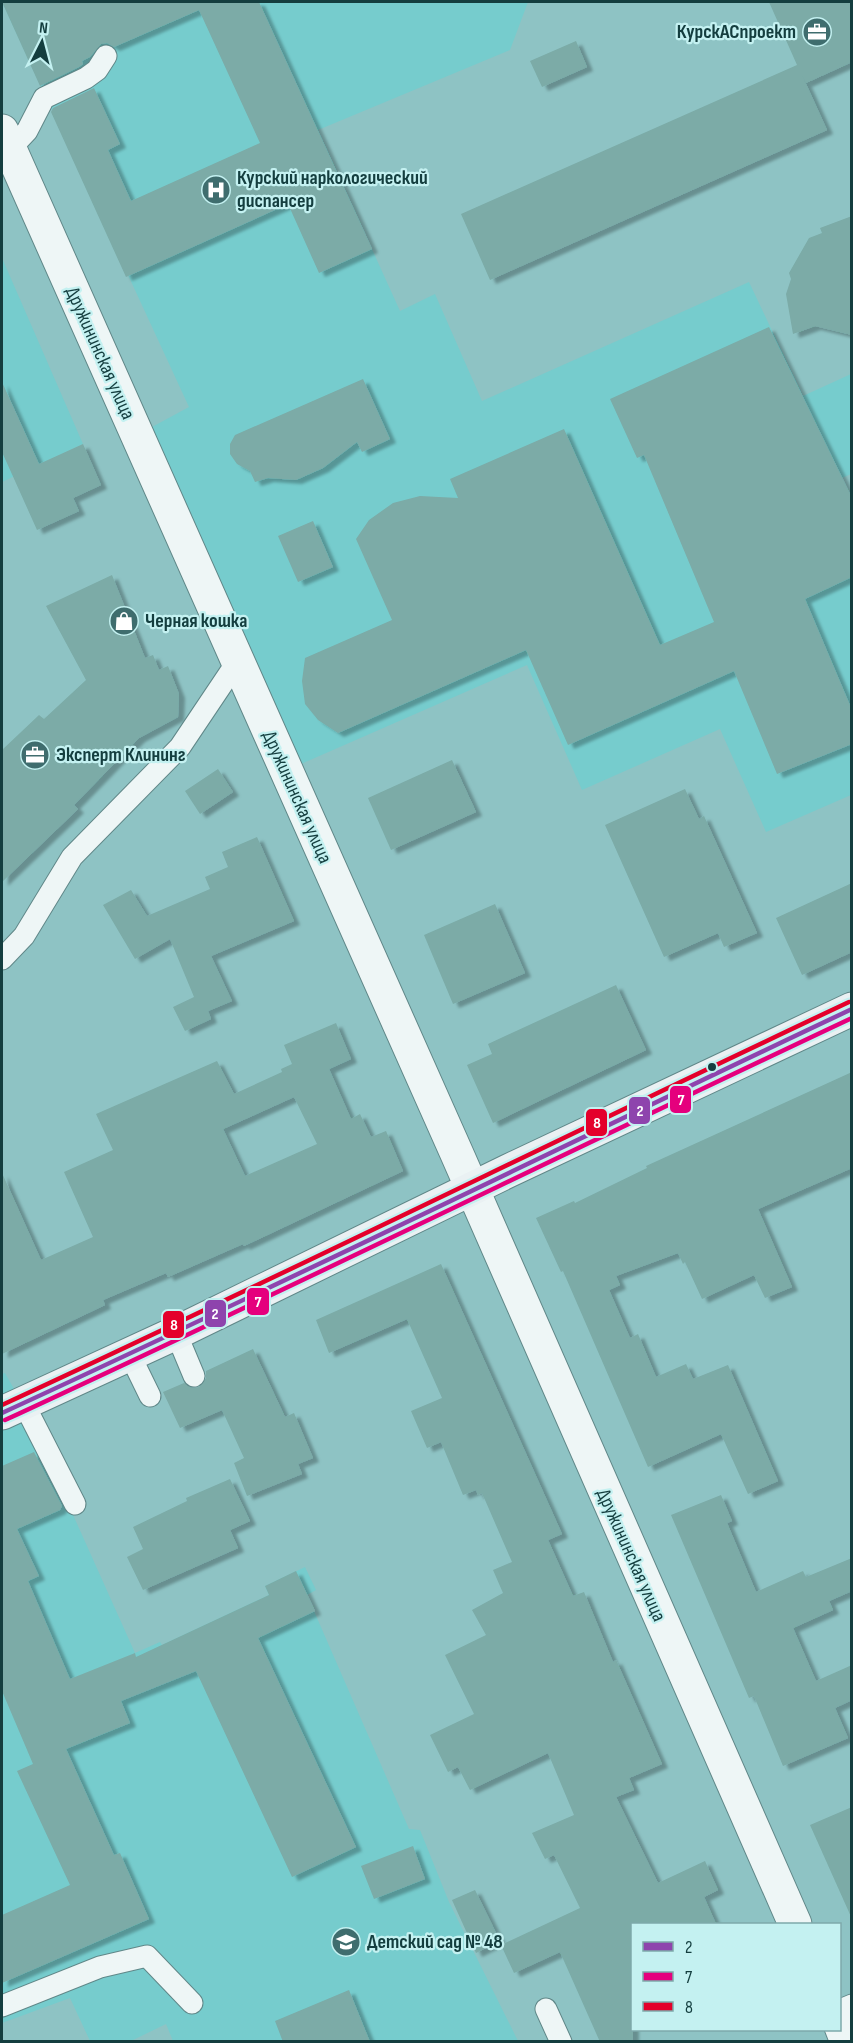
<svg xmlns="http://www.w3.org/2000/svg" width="853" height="2043" font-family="'Sofia Sans Condensed',sans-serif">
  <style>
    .built { fill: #76cccd }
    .building { fill: #7baba7; fill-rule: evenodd; filter: url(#shadow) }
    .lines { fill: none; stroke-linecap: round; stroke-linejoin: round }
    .service-casing { stroke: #608788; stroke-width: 23 }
    .tertiary-casing { stroke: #608788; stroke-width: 35 }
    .secondary-casing { stroke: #608788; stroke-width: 35 }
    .service { stroke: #eef6f6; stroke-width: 21 }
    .tertiary { stroke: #eef6f6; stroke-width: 33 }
    .secondary { stroke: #eaf1f3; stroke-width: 33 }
    .bus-1-casing { stroke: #c4f1f1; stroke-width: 9 }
    .bus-2-casing { stroke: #c4f1f1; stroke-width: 9 }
    .bus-3-casing { stroke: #c4f1f1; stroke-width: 9 }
    .bus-1 { stroke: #8e44ad; stroke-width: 4.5 }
    .bus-2 { stroke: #e5007d; stroke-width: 4.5 }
    .bus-3 { stroke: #e4002b; stroke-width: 4.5 }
    .bus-dot { fill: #143e3f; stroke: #c4f1f1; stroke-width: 2 }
    .labels { text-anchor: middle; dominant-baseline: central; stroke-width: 4.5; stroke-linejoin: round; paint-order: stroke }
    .poi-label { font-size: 20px; font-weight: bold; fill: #143e3f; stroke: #c4f1f1; text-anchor: start }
    .street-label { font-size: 20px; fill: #143e3f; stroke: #c4f1f1 }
    .line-badge { stroke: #c4f1f1; stroke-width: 2 }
    .badge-label { font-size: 16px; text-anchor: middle; font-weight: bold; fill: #fff }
  </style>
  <defs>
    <filter id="shadow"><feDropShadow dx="6" dy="4" stdDeviation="1.5" flood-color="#0004"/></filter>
  </defs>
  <rect width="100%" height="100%" fill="#8ec3c4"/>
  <g class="built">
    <path d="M 2,2 L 528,2 L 510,50 L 318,130 L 400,311 L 435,294 L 482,401 L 749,282 L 803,396 L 851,374 L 851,474 L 842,478 L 852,498 L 851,795 L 766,832 L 720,729 L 582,790 L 527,665 L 301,764 L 152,427 L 189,407 Z"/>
    <path d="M 2,258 L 83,444 L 2,482 Z"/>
    <path d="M 5,1373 L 41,1437 L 43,1448 L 135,1653 L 160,1642 L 162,1645 L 269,1595 L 265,1586 L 305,1567 L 316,1590 L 307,1595 L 409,1829 L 420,1830 L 449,1902 L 518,2041 L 173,2041 L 166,2024 L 131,2041 L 90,2041 L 70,1998 L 2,2023 L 2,1374 Z"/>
  </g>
  <g class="building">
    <path d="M 2,2 L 259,2 L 372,249 L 319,273 L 288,204 L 126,277 L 51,112 L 53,108 L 94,88 L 120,144 L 108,150 L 131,201 L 260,143 L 199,10 L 114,47 L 107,43 L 101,44 L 90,57 L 82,61 L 83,64 L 79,67 L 40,86 Z"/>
    <path d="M 769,2 L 852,2 L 852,62 L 806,83 L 802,75 L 827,130 L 490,280 L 461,214 L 797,65 Z"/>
    <path d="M 576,41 L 587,67 L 542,87 L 530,61 Z"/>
    <path d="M 852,216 L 852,335 L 815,326 L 793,334 L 786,294 L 791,279 L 789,273 L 809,238 L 822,233 L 820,228 Z"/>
    <path d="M 769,327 L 852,498 L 852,577 L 805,599 L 852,710 L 852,744 L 777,774 L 734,671 L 568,745 L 526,650 L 338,733 L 318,720 L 305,704 L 302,681 L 305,658 L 392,620 L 356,539 L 369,520 L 393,503 L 420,496 L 458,498 L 450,479 L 564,429 L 660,645 L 714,622 L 644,455 L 637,458 L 610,399 Z"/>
    <path d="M 363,379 L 390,439 L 362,452 L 357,442 L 323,468 L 296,480 L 268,478 L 255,482 L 250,471 L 237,464 L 230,454 L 230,444 L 235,435 Z"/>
    <path d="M 2,382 L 39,464 L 83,444 L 101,485 L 73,498 L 79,511 L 37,530 L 2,452 Z"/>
    <path d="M 313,521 L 333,567 L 298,582 L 278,536 Z"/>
    <path d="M 112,575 L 145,658 L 153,655 L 159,670 L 168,666 L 179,694 L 178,717 L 139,738 L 74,805 L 78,809 L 2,882 L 2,750 L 39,715 L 44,719 L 86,680 L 46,606 Z"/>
    <path d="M 452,760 L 476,812 L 391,850 L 368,798 Z"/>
    <path d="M 218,769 L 233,792 L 200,814 L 185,791 Z"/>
    <path d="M 685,789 L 699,819 L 704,816 L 757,933 L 724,947 L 718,933 L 664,957 L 605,825 Z"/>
    <path d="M 257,837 L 294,921 L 211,956 L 232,1001 L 208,1011 L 211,1019 L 185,1031 L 173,1007 L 194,997 L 170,939 L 135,959 L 103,905 L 131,890 L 147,916 L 210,889 L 205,877 L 228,867 L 222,852 Z"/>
    <path d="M 852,883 L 852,952 L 802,975 L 776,918 Z"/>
    <path d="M 495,904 L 525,973 L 453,1004 L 424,935 Z"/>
    <path d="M 616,985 L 646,1050 L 493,1123 L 467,1065 L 492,1054 L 488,1044 Z"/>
    <path d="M 336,1023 L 351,1059 L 329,1069 L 351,1119 L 360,1114 L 371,1137 L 386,1131 L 403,1171 L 244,1246 L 243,1244 L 168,1277 L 166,1273 L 103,1300 L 105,1305 L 2,1354 L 2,1173 L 41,1260 L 93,1237 L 64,1172 L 113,1150 L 96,1114 L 217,1061 L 234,1094 L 282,1072 L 281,1069 L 292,1064 L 284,1045 ZM 294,1097 L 317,1144 L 245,1176 L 223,1129 Z"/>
    <path d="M 852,1072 L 852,1168 L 758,1209 L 792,1287 L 765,1298 L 754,1275 L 702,1299 L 685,1262 L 683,1264 L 678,1253 L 616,1276 L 620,1285 L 609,1290 L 630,1338 L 638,1334 L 656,1377 L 686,1364 L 693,1379 L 728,1365 L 778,1481 L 748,1494 L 721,1434 L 648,1467 L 563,1271 L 561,1272 L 536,1218 L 574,1201 L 575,1203 L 647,1168 L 646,1166 Z"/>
    <path d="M 441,1264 L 562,1534 L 548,1540 L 573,1596 L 584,1592 L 613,1662 L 616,1660 L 662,1764 L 629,1778 L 634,1790 L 616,1797 L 658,1883 L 705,1861 L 718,1890 L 704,1897 L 716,1924 L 633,1924 L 633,2042 L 600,2042 L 560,1952 L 514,1973 L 501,1945 L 580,1908 L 554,1855 L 545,1859 L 532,1833 L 574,1815 L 548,1753 L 470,1790 L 458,1767 L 448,1772 L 430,1735 L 474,1714 L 445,1655 L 486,1635 L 472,1610 L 503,1593 L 493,1570 L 512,1562 L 482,1493 L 478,1495 L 476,1490 L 463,1495 L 441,1442 L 427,1448 L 411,1411 L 442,1398 L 407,1319 L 329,1353 L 316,1320 Z"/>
    <path d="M 253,1349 L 285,1417 L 294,1413 L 313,1458 L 298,1464 L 302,1474 L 247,1496 L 234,1463 L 244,1458 L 222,1410 L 180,1428 L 163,1392 L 184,1383 L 192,1388 L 199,1387 L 206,1378 L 206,1371 Z"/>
    <path d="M 34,1452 L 62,1506 L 60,1510 L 17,1529 L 39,1576 L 28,1581 L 70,1679 L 135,1653 L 136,1657 L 269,1595 L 265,1586 L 296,1571 L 315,1611 L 258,1638 L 356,1847 L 292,1877 L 196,1671 L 121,1701 L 130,1723 L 66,1749 L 114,1855 L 120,1853 L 149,1919 L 2,1983 L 2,1915 L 70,1885 L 17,1771 L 33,1764 L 2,1691 L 2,1466 Z"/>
    <path d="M 230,1479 L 250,1521 L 230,1530 L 238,1548 L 143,1590 L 127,1557 L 143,1549 L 133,1527 L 187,1501 L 186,1498 Z"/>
    <path d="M 721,1495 L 732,1521 L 727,1523 L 756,1592 L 803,1571 L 806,1577 L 852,1558 L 852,1591 L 829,1601 L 833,1610 L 793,1628 L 816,1681 L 852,1665 L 852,1700 L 835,1708 L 848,1738 L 783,1766 L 754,1696 L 749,1698 L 671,1515 Z"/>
    <path d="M 852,1807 L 852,1919 L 810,1825 Z"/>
    <path d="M 413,1846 L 425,1879 L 374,1899 L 361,1866 Z"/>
    <path d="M 475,1890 L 500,1941 L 476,1953 L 452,1900 Z"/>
    <path d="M 349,1990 L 370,2042 L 283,2042 L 275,2021 Z"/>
  </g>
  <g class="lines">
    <g class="service-casing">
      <g id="service">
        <path d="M 10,149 L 27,131 L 44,98 L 86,78 L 97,70 L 106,56"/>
        <path d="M 2,959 L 24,936 L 72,857 L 180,747 L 237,662"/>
        <path d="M 176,1333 L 194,1376"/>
        <path d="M 130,1355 L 150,1396"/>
        <path d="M 24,1404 L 75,1504"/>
        <path d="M 2,2006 L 100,1967 L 147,1956 L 192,2003"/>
        <path d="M 546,2009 L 561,2042"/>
        <path d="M 840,2010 L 852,2005"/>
      </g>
    </g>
    <g class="tertiary-casing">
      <g id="tertiary">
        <path d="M 2,131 L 457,1154 L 795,1924"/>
        <path d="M 840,2024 L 847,2042"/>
      </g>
    </g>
    <g class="secondary-casing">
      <path id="secondary" d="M 2,1413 L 176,1333 L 508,1171 L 852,1009"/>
    </g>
    <use href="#service" class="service"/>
    <use href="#tertiary" class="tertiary"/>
    <use href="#secondary" class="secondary"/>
    <g class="bus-1-casing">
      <path id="bus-1" d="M 2,1413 C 287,1282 568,1143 852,1009"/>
    </g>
    <g class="bus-2-casing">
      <path id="bus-2" d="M 5,1420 C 289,1289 569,1151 852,1018"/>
    </g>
    <g class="bus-3-casing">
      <path id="bus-3" d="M 2,1405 C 286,1274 566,1135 849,1002"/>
    </g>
    <use href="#bus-1" class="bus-1"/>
    <use href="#bus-2" class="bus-2"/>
    <use href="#bus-3" class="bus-3"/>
  </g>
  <defs>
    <g id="office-disc" transform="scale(1.5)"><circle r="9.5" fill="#3f6d6e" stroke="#c4f1f1"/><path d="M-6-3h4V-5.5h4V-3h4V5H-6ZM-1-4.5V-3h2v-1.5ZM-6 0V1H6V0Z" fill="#fff"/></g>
    <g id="hospital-disc" transform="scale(1.5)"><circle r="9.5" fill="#3f6d6e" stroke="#c4f1f1"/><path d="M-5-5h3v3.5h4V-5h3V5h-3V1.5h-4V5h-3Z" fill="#fff"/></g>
    <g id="shop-disc" transform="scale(1.5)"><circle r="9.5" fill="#3f6d6e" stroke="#c4f1f1"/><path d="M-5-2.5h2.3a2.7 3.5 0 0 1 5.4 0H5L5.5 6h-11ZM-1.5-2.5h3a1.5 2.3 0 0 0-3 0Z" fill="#fff"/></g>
    <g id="school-disc" transform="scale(1.5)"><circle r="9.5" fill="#3f6d6e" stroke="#c4f1f1"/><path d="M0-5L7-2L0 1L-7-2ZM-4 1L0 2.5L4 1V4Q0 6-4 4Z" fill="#fff"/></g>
  </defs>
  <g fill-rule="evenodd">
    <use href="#office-disc" x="817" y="32"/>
    <use href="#hospital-disc" x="216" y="190"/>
    <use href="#shop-disc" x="124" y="621"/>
    <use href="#office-disc" x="35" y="755"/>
    <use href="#school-disc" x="346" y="1942"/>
  </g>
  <circle class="bus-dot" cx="712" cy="1067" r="5"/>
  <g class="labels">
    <g class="poi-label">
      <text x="796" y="32" text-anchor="end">КурскАСпроект</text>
      <text x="237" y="178">Курский наркологический<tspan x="237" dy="23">диспансер</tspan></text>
      <text x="145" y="621">Черная кошка</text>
      <text x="56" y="755">Эксперт Клининг</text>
      <text x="367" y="1942">Детский сад № 48</text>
    </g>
    <g class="street-label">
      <text transform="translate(100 353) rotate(66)">Дружининская улица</text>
      <text transform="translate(297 797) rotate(66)">Дружининская улица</text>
      <text transform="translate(631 1555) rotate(66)">Дружининская улица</text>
    </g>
  </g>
  <g class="line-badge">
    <rect x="669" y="1085" width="23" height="29" rx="6" fill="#e5007d"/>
    <rect x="628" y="1096" width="23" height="29" rx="6" fill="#8e44ad"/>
    <rect x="585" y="1108" width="23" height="29" rx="6" fill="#e4002b"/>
    <rect x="246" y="1287" width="24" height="29" rx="6" fill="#e5007d"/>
    <rect x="204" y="1299" width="23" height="29" rx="6" fill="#8e44ad"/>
    <rect x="162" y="1310" width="23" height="29" rx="6" fill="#e4002b"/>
  </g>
  <g class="badge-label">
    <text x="681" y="1105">7</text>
    <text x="640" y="1116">2</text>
    <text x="597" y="1128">8</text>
    <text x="258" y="1307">7</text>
    <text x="215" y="1319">2</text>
    <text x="174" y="1330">8</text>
  </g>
  <rect width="853" height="2043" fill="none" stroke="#143e3f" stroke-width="6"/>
  <rect x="631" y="1923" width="210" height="108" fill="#c4f1f1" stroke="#7ea9aa" stroke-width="1.5"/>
  <rect x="643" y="1942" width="30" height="9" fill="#8e44ad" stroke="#7ea9aa" stroke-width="1.5"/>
  <text x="685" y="1953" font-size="18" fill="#143e3f">2</text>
  <rect x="643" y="1972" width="30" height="9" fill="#e5007d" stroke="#7ea9aa" stroke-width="1.5"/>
  <text x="685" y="1983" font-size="18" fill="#143e3f">7</text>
  <rect x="643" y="2002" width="30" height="9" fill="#e4002b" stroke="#7ea9aa" stroke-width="1.5"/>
  <text x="685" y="2013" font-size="18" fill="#143e3f">8</text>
  <g transform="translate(42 42) rotate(6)" stroke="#c4f1f1" stroke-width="4.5" paint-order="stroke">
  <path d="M0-4.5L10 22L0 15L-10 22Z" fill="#143e3f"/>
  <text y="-9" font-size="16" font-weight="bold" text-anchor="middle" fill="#143e3f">N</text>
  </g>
</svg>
